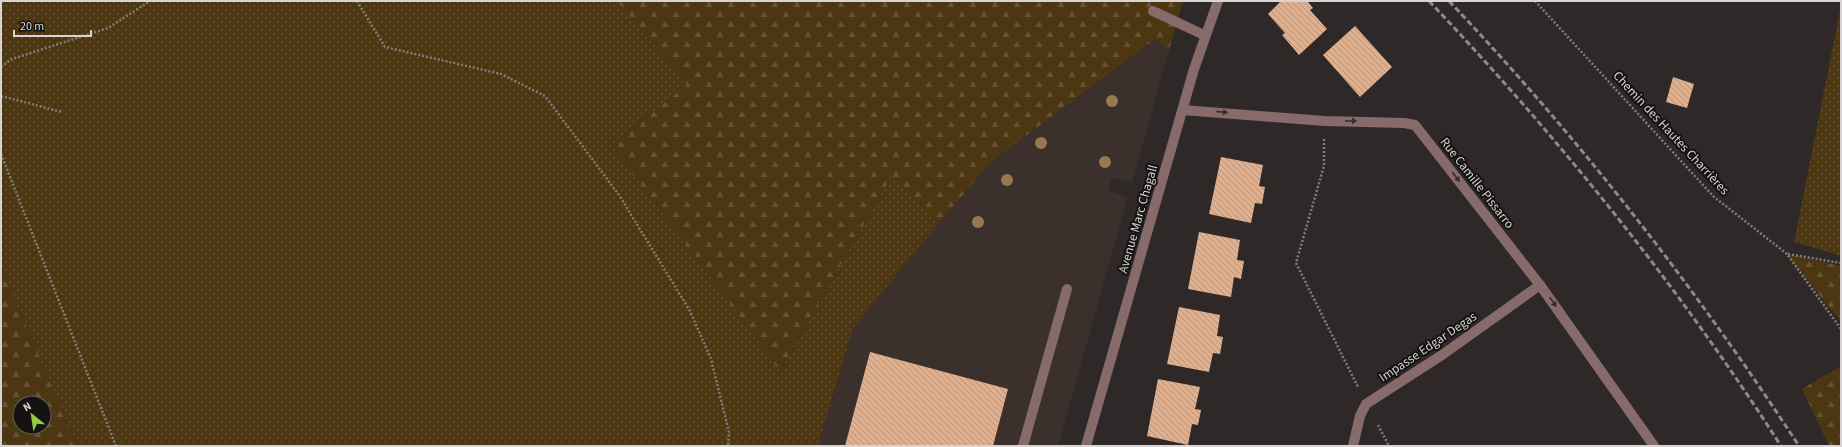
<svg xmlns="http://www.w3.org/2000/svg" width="1842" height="447" font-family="'Source Sans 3',sans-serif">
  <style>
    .built { fill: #3b302c }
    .grass { fill: url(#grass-dots) }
    .forest { fill: url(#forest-firs); fill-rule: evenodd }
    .building { fill: url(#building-back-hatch) }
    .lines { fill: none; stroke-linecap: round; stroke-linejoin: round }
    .path { stroke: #817d7c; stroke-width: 2.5; stroke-dasharray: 2 2; stroke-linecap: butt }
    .minor { stroke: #866b6a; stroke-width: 10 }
    .rail { stroke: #8d8988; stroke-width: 3; stroke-dasharray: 6 3; stroke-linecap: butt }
    .tree { fill: #967851 }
    .oneway { fill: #372d2c }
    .labels { text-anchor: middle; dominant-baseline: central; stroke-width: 4; stroke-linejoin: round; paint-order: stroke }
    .street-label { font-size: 13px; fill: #d7d4d3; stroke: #151312 }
  </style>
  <defs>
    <pattern id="grass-dots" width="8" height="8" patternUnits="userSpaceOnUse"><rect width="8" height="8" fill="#4d3612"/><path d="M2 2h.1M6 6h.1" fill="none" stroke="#665234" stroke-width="1.8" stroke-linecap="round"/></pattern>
    <pattern id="forest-firs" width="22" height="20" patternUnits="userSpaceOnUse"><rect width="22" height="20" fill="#4d3612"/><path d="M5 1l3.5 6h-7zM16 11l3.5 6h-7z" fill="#665234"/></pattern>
    <pattern id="building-back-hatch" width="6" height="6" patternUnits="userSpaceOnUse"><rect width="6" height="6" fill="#e1af8c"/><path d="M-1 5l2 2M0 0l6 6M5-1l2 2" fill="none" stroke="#b99379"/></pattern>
  </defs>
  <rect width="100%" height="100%" fill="#2e2928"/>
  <path class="built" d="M 1155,38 L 1169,50 L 1132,183 L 1112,177 L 1108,190 L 1128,197 L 1058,446 L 818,446 L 853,328 L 939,223 L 991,162 Z"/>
  <g class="grass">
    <path d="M 1,1 L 617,1 L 687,85 L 611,145 L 781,370 L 891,176 L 939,223 L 853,328 L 818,446 L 78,446 L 1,268 Z"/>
    <path d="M 1841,5 L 1841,256 L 1794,242 Z"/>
  </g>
  <g class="forest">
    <path d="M 617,1 L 1183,1 L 1169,50 L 1155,39 L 991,162 L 939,223 L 891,177 L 780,371 L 611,145 L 687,85 Z"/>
    <path d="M 1787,254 L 1841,266 L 1841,322 Z"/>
    <path d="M 1,268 L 78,446 L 1,446 ZM 20,403 L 44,403 L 44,427 L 20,427 Z"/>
    <path d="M 1841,366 L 1841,446 L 1829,446 L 1802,389 Z"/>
  </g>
  <g class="building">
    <path d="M 1281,1 L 1307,1 L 1313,8 L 1310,10 L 1327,29 L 1299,55 L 1282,35 L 1285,33 L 1268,14 Z"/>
    <path d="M 1355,26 L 1392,67 L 1360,97 L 1323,55 Z"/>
    <path d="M 1673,77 L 1694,84 L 1687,108 L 1666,102 Z"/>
    <path d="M 1221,157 L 1263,165 L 1259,186 L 1265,187 L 1262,204 L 1255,203 L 1251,223 L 1209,214 Z"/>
    <path d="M 1199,232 L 1240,240 L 1237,260 L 1244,261 L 1241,279 L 1234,277 L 1231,297 L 1188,289 Z"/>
    <path d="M 1179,307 L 1220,315 L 1217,336 L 1223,337 L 1220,354 L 1213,353 L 1209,372 L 1167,364 Z"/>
    <path d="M 870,352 L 1008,389 L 993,446 L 845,446 Z"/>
    <path d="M 1158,379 L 1200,387 L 1195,409 L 1201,410 L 1198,425 L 1192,424 L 1188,445 L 1147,436 Z"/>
  </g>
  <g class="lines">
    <g class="path">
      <path d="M 357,1 L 385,47 L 501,74 L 545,96 L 619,195 L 690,311 L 711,359 L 729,432 L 728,446"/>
      <path d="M 1535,1 L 1713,196 L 1787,254 L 1841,329"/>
      <path d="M 1,67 L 12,59 L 108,28 L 150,1"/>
      <path d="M 1,96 L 62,112"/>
      <path d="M 1324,139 L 1324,166 L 1296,263 L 1358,387"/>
      <path d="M 1,154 L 116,446"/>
      <path d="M 1788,254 L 1841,263"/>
      <path d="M 1378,425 L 1389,446"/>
    </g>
    <g class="minor">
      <path d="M 1153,11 L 1204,35"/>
      <path d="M 1183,110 L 1324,121 L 1404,123 L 1415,125 L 1540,285 L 1654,446"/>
      <path d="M 1023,446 L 1067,289"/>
      <path d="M 1086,446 L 1194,69 L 1218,1"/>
      <path d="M 1353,446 L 1360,416 L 1366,404 L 1442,355 L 1540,285"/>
    </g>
    <g class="rail">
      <path d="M 1429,1 C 1560,139 1679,287 1781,446"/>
      <path d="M 1449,1 C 1579,138 1696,288 1799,446"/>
    </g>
  </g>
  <g class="tree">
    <circle cx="1112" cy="101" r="6"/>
    <circle cx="1041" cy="143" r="6"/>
    <circle cx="1105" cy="162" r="6"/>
    <circle cx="1007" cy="180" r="6"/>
    <circle cx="978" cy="222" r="6"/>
  </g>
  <defs><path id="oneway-solid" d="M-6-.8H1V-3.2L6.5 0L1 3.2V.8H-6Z"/></defs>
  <g class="oneway">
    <use href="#oneway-solid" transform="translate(1222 112) rotate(5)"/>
    <use href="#oneway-solid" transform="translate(1351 121) rotate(1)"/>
    <use href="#oneway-solid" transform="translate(1456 177) rotate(52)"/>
    <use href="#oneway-solid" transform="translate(1553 302) rotate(55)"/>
  </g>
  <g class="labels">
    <g class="street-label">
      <text transform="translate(1671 133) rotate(47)">Chemin des Hautes Charrières</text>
      <text transform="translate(1477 183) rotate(52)">Rue Camille Pissarro</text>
      <text transform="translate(1138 219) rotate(-74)">Avenue Marc Chagall</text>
      <text transform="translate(1428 347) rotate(-34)">Impasse Edgar Degas</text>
    </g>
  </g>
  <rect width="1842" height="447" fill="none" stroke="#d7d4d3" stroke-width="4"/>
  <g transform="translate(32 415) rotate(330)"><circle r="19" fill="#151312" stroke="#63605f"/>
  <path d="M0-3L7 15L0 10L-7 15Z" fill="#92cd3e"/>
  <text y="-6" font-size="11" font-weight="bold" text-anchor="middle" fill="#d7d4d3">N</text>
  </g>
  <path d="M14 30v6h77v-6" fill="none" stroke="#d7d4d3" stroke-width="2"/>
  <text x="20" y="30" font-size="12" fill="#d7d4d3" stroke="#151312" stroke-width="3" paint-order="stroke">20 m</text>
</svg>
